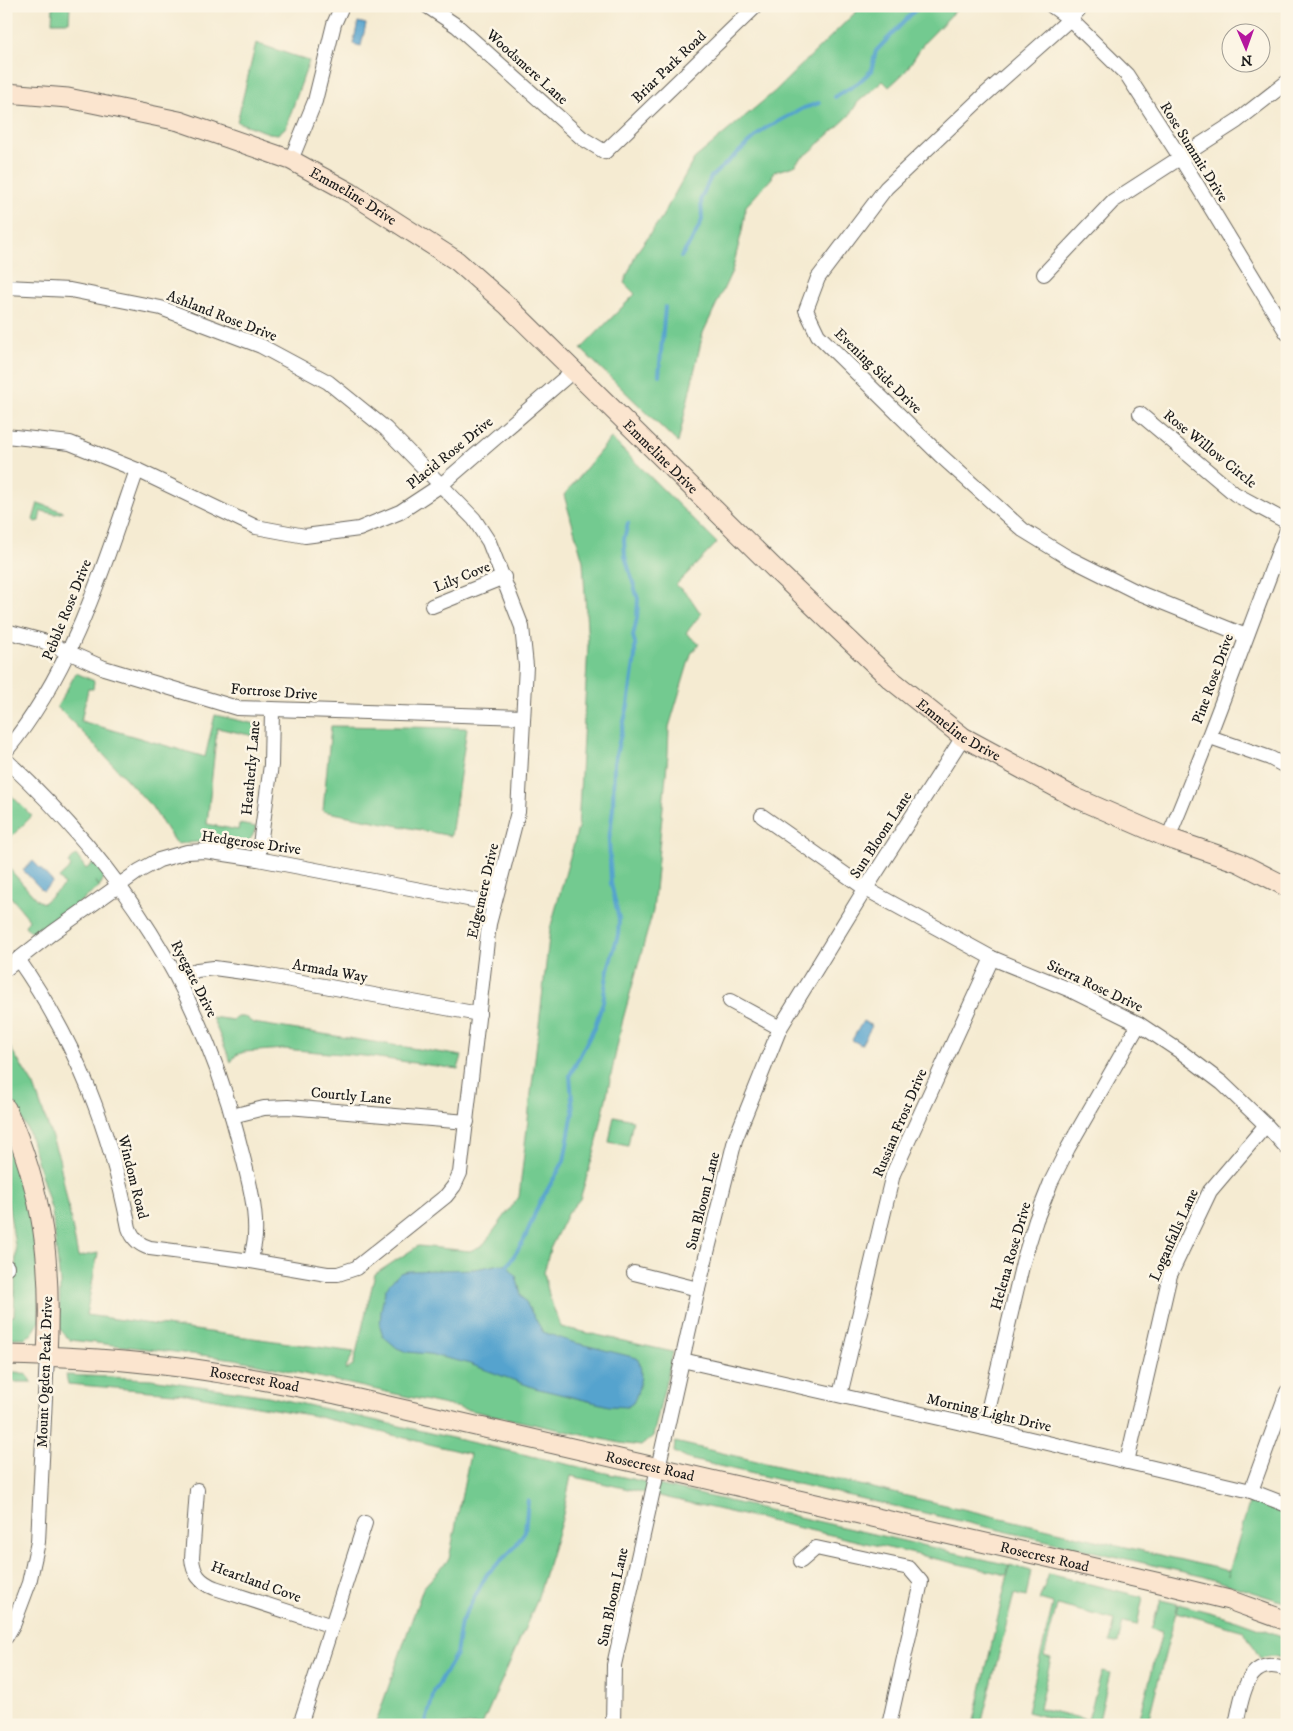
<svg xmlns="http://www.w3.org/2000/svg" width="1293" height="1731" font-family="'IM FELL DW Pica',serif">
  <style>
    .green { fill: #73ca90; stroke: #487356 }
    .water { fill: #54a3ce; stroke: #386075 }
    .lines { fill: none; stroke-linecap: round; stroke-linejoin: round }
    .stream { stroke: #54a3ce; stroke-width: 4 }
    .street-casing { stroke: #68645c; stroke-width: 16 }
    .secondary-casing { stroke: #68645c; stroke-width: 21 }
    .street { stroke: #fff; stroke-width: 14 }
    .secondary { stroke: #fbe5cf; stroke-width: 19 }
    .labels { text-anchor: middle; dominant-baseline: central; stroke-width: 5; stroke-linejoin: round; paint-order: stroke }
    .street-label { font-size: 15px; fill: #1c1c1c; stroke: #fcf5e5 }
  </style>
  <rect width="100%" height="100%" fill="#fcf5e5"/>
  <filter id="ink" filterUnits="userSpaceOnUse"><feTurbulence type="fractalNoise" baseFrequency=".02" numOctaves="2"/><feDisplacementMap in="SourceGraphic" scale="10" xChannelSelector="R" yChannelSelector="G"/><feConvolveMatrix kernelMatrix="1 2 1 2 8 2 1 2 1" color-interpolation-filters="sRGB"/></filter>
  <filter id="wash" filterUnits="userSpaceOnUse"><feTurbulence type="fractalNoise" baseFrequency=".0096" numOctaves="4" result="noise"/><feDisplacementMap in="SourceGraphic" scale="20" xChannelSelector="R" yChannelSelector="G"/><feGaussianBlur stdDeviation="1.12" result="paint"/><feColorMatrix in="noise" values="0 0 0 0 0 0 0 0 0 0 0 0 0 0 0 0 0 1.4 0 .05"/><feComposite in="paint" operator="in"/></filter>
  <g filter="url(#wash)">
    <rect width="100%" height="100%" fill="#f5ebd2"/>
    <g class="green">
      <path d="M 53,6 L 70,6 L 69,22 L 52,22 Z"/>
      <path d="M 862,6 L 960,6 L 924,43 L 905,72 L 889,87 L 883,81 L 858,102 L 849,116 L 810,152 L 799,160 L 794,166 L 773,172 L 772,178 L 746,206 L 742,231 L 732,271 L 703,333 L 678,443 L 581,349 L 635,294 L 624,283 L 637,252 L 662,217 L 694,159 L 774,92 Z"/>
      <path d="M 256,43 L 309,61 L 286,127 L 278,134 L 269,133 L 237,122 Z"/>
      <path d="M 611,438 L 717,543 L 676,585 L 689,596 L 701,614 L 686,633 L 699,644 L 691,654 L 669,727 L 668,754 L 653,911 L 623,1019 L 596,1146 L 580,1199 L 567,1214 L 550,1249 L 544,1273 L 550,1299 L 561,1327 L 673,1352 L 653,1436 L 641,1446 L 620,1443 L 235,1359 L 70,1340 L 59,1328 L 60,1283 L 52,1212 L 29,1133 L 6,1089 L 6,1041 L 34,1086 L 59,1158 L 78,1257 L 98,1253 L 86,1315 L 354,1352 L 345,1370 L 353,1366 L 375,1274 L 418,1246 L 470,1251 L 483,1245 L 519,1197 L 550,929 L 578,828 L 588,646 L 583,561 L 564,495 Z"/>
      <path d="M 38,503 L 64,512 L 56,514 L 41,511 L 39,521 L 35,522 L 33,520 Z"/>
      <path d="M 76,673 L 94,681 L 93,689 L 88,689 L 81,721 L 205,757 L 215,715 L 259,725 L 259,737 L 217,728 L 207,824 L 238,830 L 239,824 L 256,827 L 253,835 L 246,845 L 209,841 L 176,844 L 152,807 L 90,740 L 57,707 Z"/>
      <path d="M 331,726 L 467,728 L 451,836 L 323,811 Z"/>
      <path d="M 6,790 L 32,816 L 6,842 Z"/>
      <path d="M 76,855 L 86,869 L 94,863 L 105,875 L 100,886 L 95,881 L 100,887 L 34,936 L 25,926 L 29,919 L 11,897 L 6,900 L 6,865 L 37,900 L 43,903 L 64,885 L 59,878 L 71,867 L 68,863 Z"/>
      <path d="M 212,1017 L 233,1020 L 237,1017 L 245,1017 L 253,1023 L 462,1056 L 458,1069 L 364,1056 L 284,1049 L 244,1052 L 236,1055 L 231,1062 Z"/>
      <path d="M 614,1116 L 633,1120 L 628,1146 L 609,1142 Z"/>
      <path d="M 6,1134 L 31,1214 L 38,1259 L 40,1321 L 32,1334 L 25,1338 L 6,1338 L 6,1316 L 14,1316 L 16,1251 L 6,1190 Z"/>
      <path d="M 6,1372 C 18,1372 27,1371 32,1382 L 6,1382 Z"/>
      <path d="M 66,1375 L 151,1379 L 268,1396 L 1009,1565 L 1007,1575 L 571,1476 L 562,1519 L 536,1603 L 482,1725 L 375,1725 L 423,1588 L 449,1559 L 470,1454 L 315,1416 L 186,1394 L 68,1384 Z"/>
      <path d="M 675,1442 L 1229,1571 L 1228,1576 L 1250,1500 L 1287,1512 L 1287,1603 L 1201,1576 L 688,1459 L 674,1452 Z"/>
      <path d="M 1010,1565 L 1031,1571 L 1026,1597 L 1014,1594 L 981,1725 L 973,1725 Z"/>
      <path d="M 1049,1574 L 1143,1597 L 1137,1625 L 1123,1622 L 1118,1643 L 1110,1642 L 1115,1620 L 1057,1605 L 1044,1656 L 1051,1658 L 1039,1708 L 1088,1720 L 1102,1671 L 1110,1673 L 1098,1725 L 1079,1725 L 1027,1712 L 1053,1604 L 1039,1600 Z"/>
      <path d="M 1161,1600 L 1178,1604 L 1147,1725 L 1138,1725 L 1162,1632 L 1151,1629 Z"/>
      <path d="M 1179,1604 L 1231,1618 L 1287,1638 L 1287,1660 L 1274,1656 L 1260,1658 L 1244,1631 L 1177,1612 Z"/>
    </g>
    <g class="water">
      <path d="M 358,22 L 366,24 L 361,46 L 353,44 Z"/>
      <path d="M 33,861 L 53,882 L 43,891 L 23,870 Z"/>
      <path d="M 863,1021 L 872,1026 L 861,1045 L 852,1040 Z"/>
      <path d="M 501,1264 L 507,1265 L 516,1276 L 521,1294 L 543,1332 L 572,1342 L 637,1358 C 645,1368 639,1392 633,1403 L 627,1407 L 609,1406 L 535,1388 L 467,1363 L 429,1354 L 407,1352 L 397,1348 L 383,1336 L 380,1326 L 381,1310 L 385,1291 L 389,1284 L 400,1273 L 408,1271 L 475,1269 Z"/>
    </g>
    <g class="lines">
      <g class="stream">
        <path d="M 835,97 L 858,83 L 871,71 L 876,51 L 919,6"/>
        <path d="M 681,257 L 694,237 L 702,220 L 701,198 L 711,177 L 764,129 L 804,108 L 819,103"/>
        <path d="M 659,375 L 665,307"/>
        <path d="M 506,1268 L 524,1240 L 538,1206 L 564,1161 L 573,1112 L 570,1075 L 595,1026 L 603,1002 L 608,969 L 618,935 L 619,919 L 611,883 L 609,840 L 613,809 L 614,763 L 628,705 L 635,656 L 635,643 L 633,636 L 637,618 L 638,599 L 625,556 L 624,539 L 628,523"/>
        <path d="M 425,1725 L 434,1692 L 456,1654 L 461,1622 L 487,1574 L 514,1548 L 525,1531 L 528,1500"/>
      </g>
    </g>
  </g>
  <g filter="url(#ink)">
    <g class="lines">
      <g class="street-casing">
        <g id="street">
          <path d="M 427,6 L 457,26 L 582,138 L 605,152 L 756,6"/>
          <path d="M 1052,6 L 1070,19 L 1127,75 L 1180,157 L 1287,333"/>
          <path d="M 1082,6 L 1070,19 L 980,99 L 886,188 L 818,278 L 806,310 L 818,335 L 940,455 L 1023,530 L 1067,557 L 1137,592 L 1246,636"/>
          <path d="M 291,160 L 315,101 L 334,24 L 342,6"/>
          <path d="M 1044,274 L 1113,201 L 1237,121 L 1287,82"/>
          <path d="M 6,287 L 70,290 L 161,308 L 261,346 L 328,382 L 386,429 L 474,519 L 489,542 L 522,627 L 526,666 L 518,812 L 489,924 L 460,1173 L 454,1186 L 446,1196 L 356,1268 L 338,1274 L 327,1274 L 251,1261 L 150,1248 C 139,1245 133,1239 129,1228 C 110,1129 76,1042 18,959"/>
          <path d="M 1140,414 L 1235,494 L 1287,522"/>
          <path d="M 6,436 L 70,443 L 137,470 L 256,527 L 305,536 L 359,529 L 400,512 L 441,485 L 573,371"/>
          <path d="M 432,606 L 504,577"/>
          <path d="M 6,631 L 43,641 L 104,668 L 237,708 L 523,717"/>
          <path d="M 1210,737 L 1270,758 L 1287,767"/>
          <path d="M 6,751 C 73,670 103,568 137,470"/>
          <path d="M 6,760 C 120,866 200,987 238,1138 C 245,1166 257,1206 255,1235 C 255,1243 252,1252 251,1261"/>
          <path d="M 762,816 L 866,889 L 992,958 L 1068,989 L 1139,1024 L 1181,1052 L 1222,1083 L 1266,1125 L 1287,1148"/>
          <path d="M 1168,838 C 1211,737 1247,633 1287,530"/>
          <path d="M 258,859 L 271,765 L 272,710"/>
          <path d="M 6,969 L 52,933 L 139,871 L 159,860 L 187,852 L 205,851 L 258,859 L 494,904"/>
          <path d="M 178,979 L 197,970 L 214,968 L 258,974 L 479,1014"/>
          <path d="M 730,1001 L 780,1028"/>
          <path d="M 232,1116 L 264,1108 L 288,1107 L 467,1122"/>
          <path d="M 6,1267 L 7,1267"/>
          <path d="M 634,1273 L 698,1289"/>
          <path d="M 682,1360 L 984,1428 L 1251,1491 L 1287,1505"/>
          <path d="M 840,1395 L 893,1174 L 992,958"/>
          <path d="M 984,1428 L 1023,1262 L 1036,1220 L 1051,1182 L 1068,1148 L 1139,1024"/>
          <path d="M 1127,1462 L 1170,1275 L 1210,1191 L 1266,1125"/>
          <path d="M 197,1490 L 192,1558 C 193,1574 200,1582 215,1588 L 332,1626"/>
          <path d="M 1251,1491 L 1287,1392"/>
          <path d="M 801,1561 L 816,1548 L 909,1568 L 921,1582 L 889,1725"/>
          <path d="M 6,1637 L 14,1623 L 29,1583 L 38,1542 L 47,1356"/>
          <path d="M 300,1725 L 365,1523"/>
          <path d="M 613,1725 L 614,1665 L 698,1289 L 735,1140 L 780,1028 L 859,899 L 963,737"/>
          <path d="M 1236,1725 C 1242,1697 1246,1654 1287,1669"/>
        </g>
      </g>
      <g class="secondary-casing">
        <g id="secondary">
          <path id="s1" d="M 6,93 L 68,98 L 179,121 L 291,160 L 351,193 L 457,261 L 508,306 L 779,573 L 889,678 L 963,737 L 1074,797 L 1168,838 L 1238,862 L 1287,887"/>
          <path d="M 6,1108 C 44,1192 52,1264 47,1356"/>
          <path id="s2" d="M 6,1355 C 52,1356 98,1358 144,1363 C 209,1369 272,1382 336,1394 L 1160,1583 L 1229,1600 L 1287,1621"/>
        </g>
      </g>
      <use href="#street" class="street"/>
      <use href="#secondary" class="secondary"/>
    </g>
  </g>
  <g class="labels">
    <g class="street-label">
      <text transform="translate(527 67) rotate(42)">Woodsmere Lane</text>
      <text transform="translate(669 67) rotate(-44)">Briar Park Road</text>
      <text transform="translate(1194 152) rotate(58)">Rose Summit Drive</text>
      <text stroke="none"><textPath href="#s1" startOffset="366">Emmeline Drive</textPath></text>
      <text transform="translate(222 316) rotate(21)">Ashland Rose Drive</text>
      <text transform="translate(878 371) rotate(44)">Evening Side Drive</text>
      <text transform="translate(1210 449) rotate(39)">Rose Willow Circle</text>
      <text transform="translate(450 453) rotate(-39)">Placid Rose Drive</text>
      <text stroke="none"><textPath href="#s1" startOffset="771">Emmeline Drive</textPath></text>
      <text transform="translate(462 577) rotate(-22)">Lily Cove</text>
      <text transform="translate(67 610) rotate(-68)">Pebble Rose Drive</text>
      <text transform="translate(1213 679) rotate(-70)">Pine Rose Drive</text>
      <text transform="translate(274 692) rotate(4)">Fortrose Drive</text>
      <text stroke="none"><textPath href="#s1" startOffset="1176">Emmeline Drive</textPath></text>
      <text transform="translate(251 768) rotate(-85)">Heatherly Lane</text>
      <text transform="translate(881 835) rotate(-57)">Sun Bloom Lane</text>
      <text transform="translate(251 843) rotate(8)">Hedgerose Drive</text>
      <text transform="translate(483 891) rotate(-77)">Edgemere Drive</text>
      <text transform="translate(330 971) rotate(10)">Armada Way</text>
      <text transform="translate(194 979) rotate(63)">Ryegate Drive</text>
      <text transform="translate(1095 986) rotate(25)">Sierra Rose Drive</text>
      <text transform="translate(351 1096) rotate(5)">Courtly Lane</text>
      <text transform="translate(900 1123) rotate(-67)">Russian Frost Drive</text>
      <text transform="translate(133 1177) rotate(76)">Windom Road</text>
      <text transform="translate(703 1201) rotate(-76)">Sun Bloom Lane</text>
      <text transform="translate(1174 1235) rotate(-66)">Loganfalls Lane</text>
      <text transform="translate(1011 1256) rotate(-74)">Helena Rose Drive</text>
      <text transform="translate(45 1372) rotate(-88)">Mount Ogden Peak Drive</text>
      <text stroke="none"><textPath href="#s2" startOffset="250">Rosecrest Road</textPath></text>
      <text transform="translate(989 1413) rotate(13)">Morning Light Drive</text>
      <text stroke="none"><textPath href="#s2" startOffset="655">Rosecrest Road</textPath></text>
      <text stroke="none"><textPath href="#s2" startOffset="1060">Rosecrest Road</textPath></text>
      <text transform="translate(256 1582) rotate(20)">Heartland Cove</text>
      <text transform="translate(613 1597) rotate(-78)">Sun Bloom Lane</text>
    </g>
  </g>
  <rect width="1293" height="1731" fill="none" stroke="#fcf5e5" stroke-width="25"/>
  <g transform="translate(1246 48) rotate(178)"><circle r="24" fill="#fcf5e5" stroke="#a29e95"/>
  <path d="M0-4L9 19L0 12L-9 19Z" fill="#b5179e"/>
  <text y="-8" font-size="14" font-weight="bold" text-anchor="middle" fill="#1c1c1c">N</text>
  </g>
</svg>
